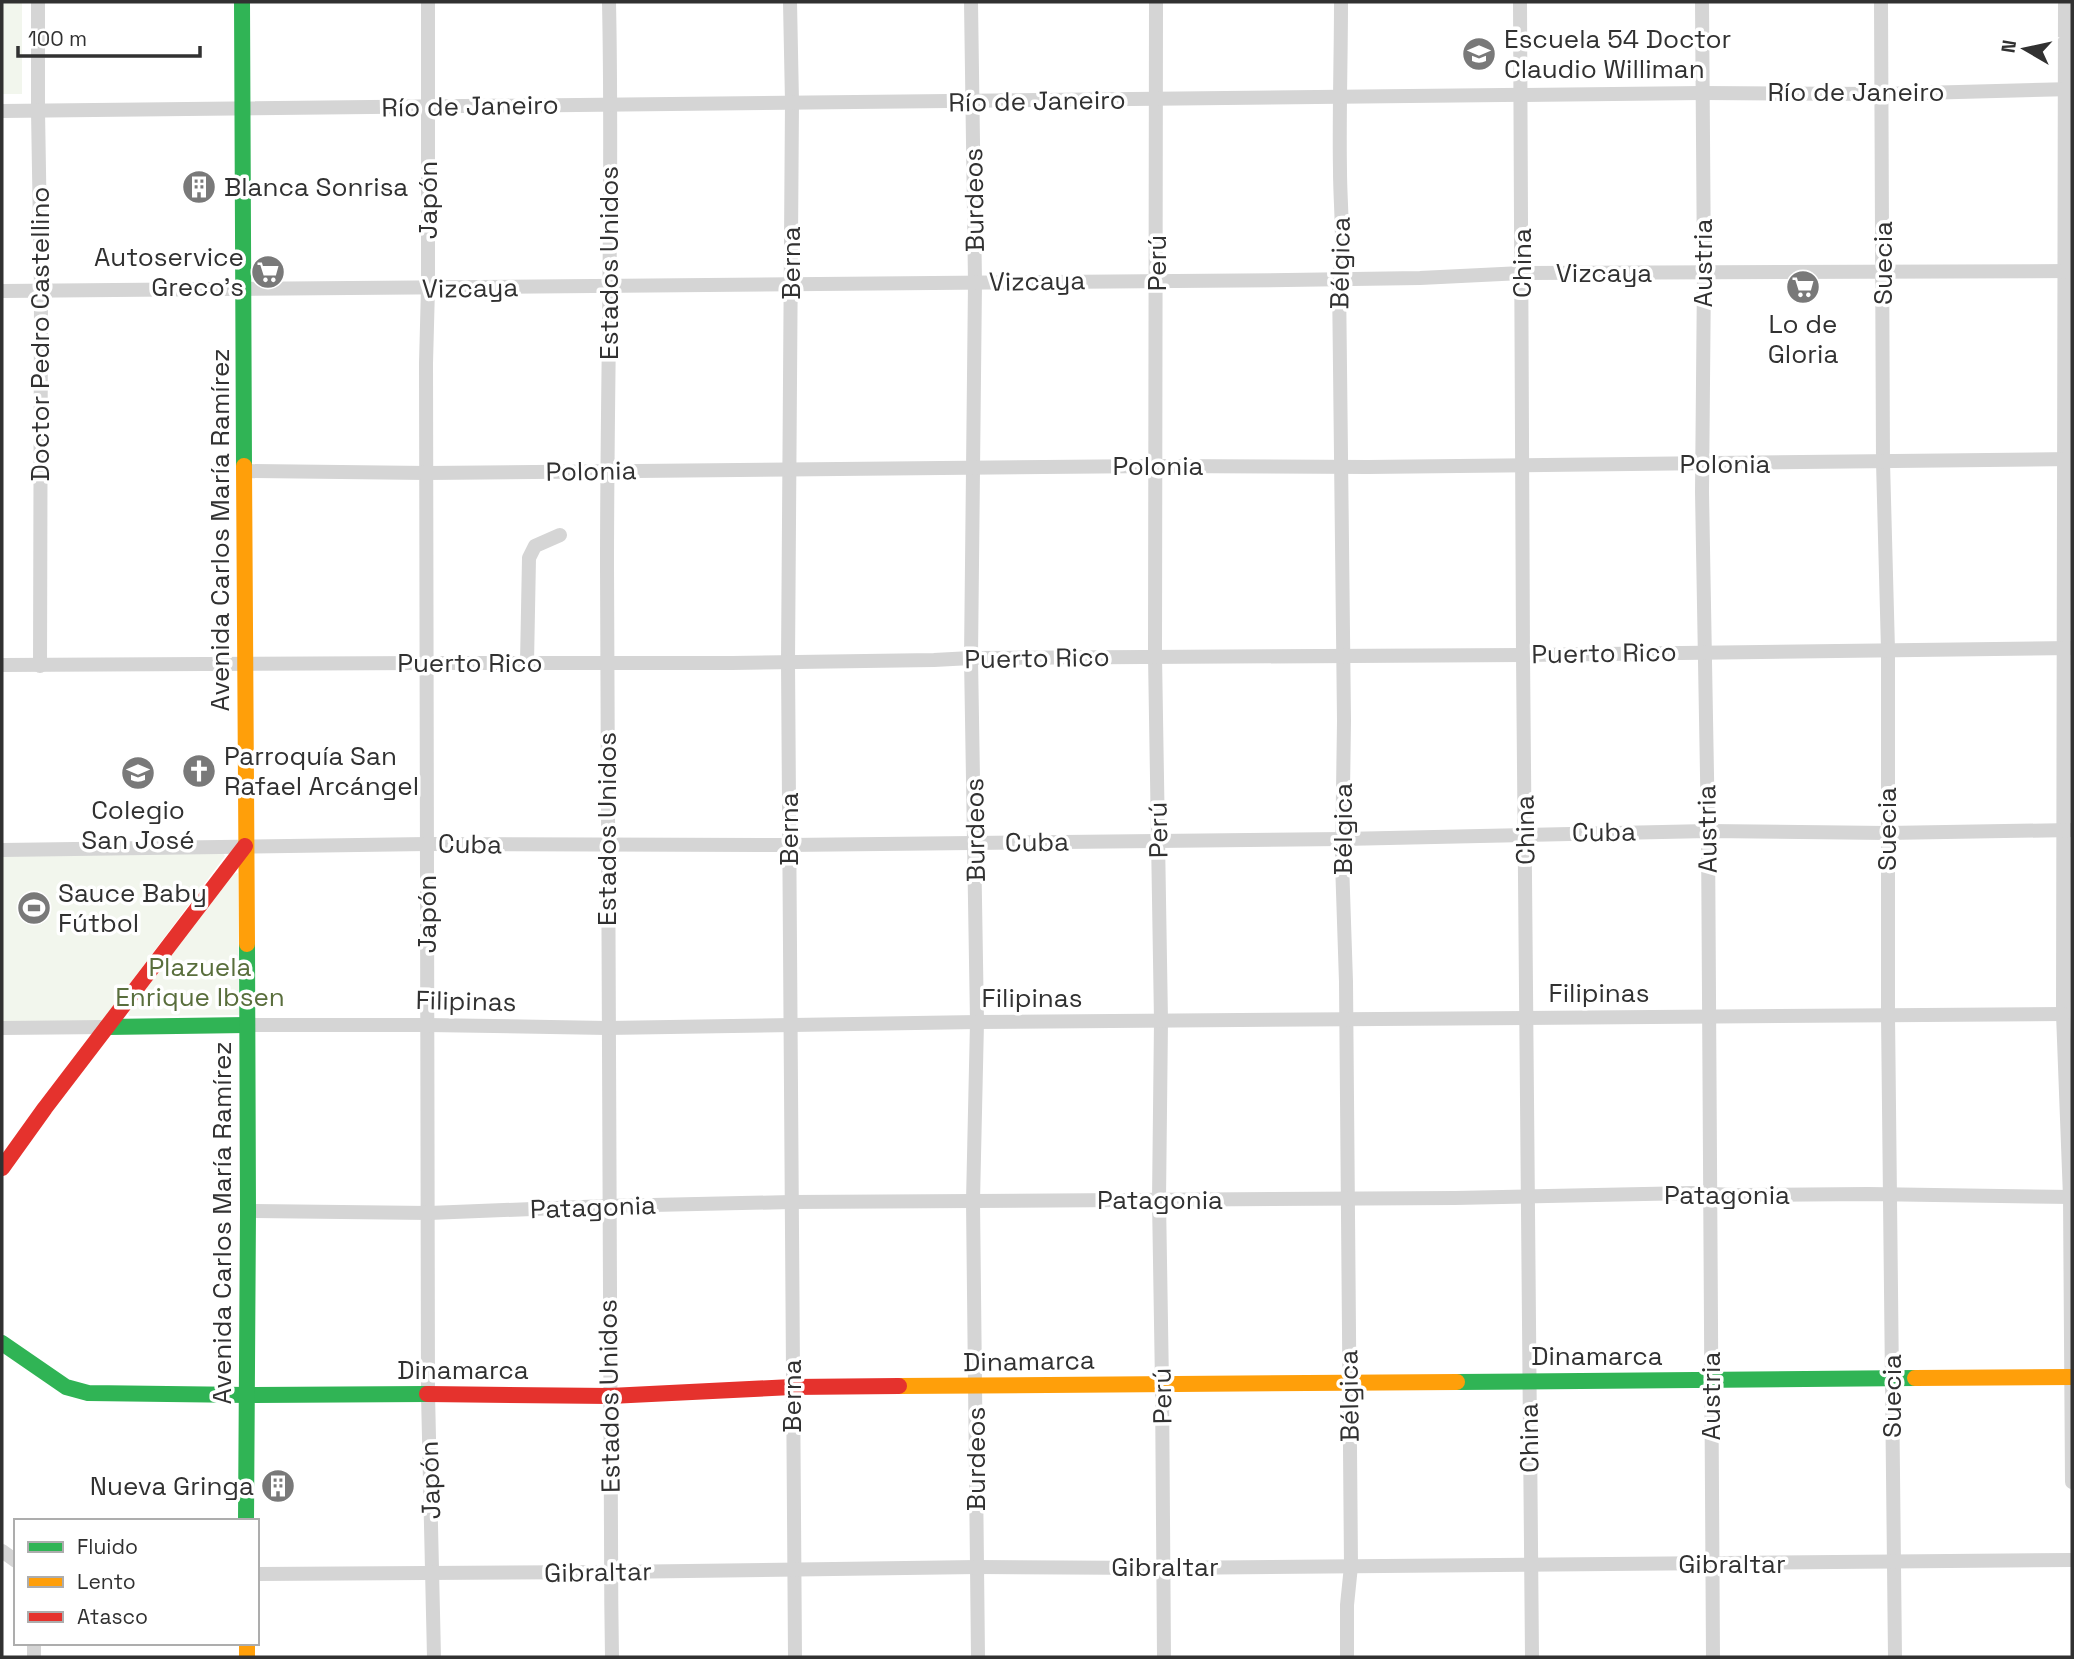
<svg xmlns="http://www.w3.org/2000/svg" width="2074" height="1659" font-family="'Space Grotesk',sans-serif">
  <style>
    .green { fill: #f2f6ed }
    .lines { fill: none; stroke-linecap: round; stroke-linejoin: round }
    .street { stroke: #d5d5d5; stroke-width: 14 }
    .fast { stroke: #30b455; stroke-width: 16 }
    .slow { stroke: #ff9f0a; stroke-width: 16 }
    .jam { stroke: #e5322d; stroke-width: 16 }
    .labels { text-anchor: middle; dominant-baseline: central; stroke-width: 7; stroke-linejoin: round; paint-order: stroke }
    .poi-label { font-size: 26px; fill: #313131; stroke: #fff; text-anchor: start }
    .street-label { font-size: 26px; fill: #313131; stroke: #fff }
    .park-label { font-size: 26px; fill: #596e3c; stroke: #fff }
  </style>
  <rect width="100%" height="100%" fill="#fff"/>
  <g class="green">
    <rect x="2" y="2" width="20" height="92"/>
    <path d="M 222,852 L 225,856 L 102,1021 L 2,1021 L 2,854 Z"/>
    <path d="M 238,873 L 239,1015 L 129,1016 L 128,1013 L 232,874 Z"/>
  </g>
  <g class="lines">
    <g class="street">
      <path d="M 38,2 L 38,111 L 41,290 L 40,666"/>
      <path d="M 428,2 L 428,288 L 426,363 L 428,1394 L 434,1657"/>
      <path d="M 609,2 C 613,190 607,379 607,567 C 606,931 607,1294 612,1657"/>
      <path d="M 790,2 L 792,102 L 788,662 L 795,1657"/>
      <path d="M 971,2 L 975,282 L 971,658 L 977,1022 L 973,1201 L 978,1657"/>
      <path d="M 1156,2 L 1155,656 L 1161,1021 L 1159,1200 L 1162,1384 L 1164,1657"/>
      <path d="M 1341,2 C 1341,58 1339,114 1340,170 C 1340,206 1345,243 1339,279 L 1344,721 L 1342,862 L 1346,982 L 1351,1566 L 1347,1605 L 1347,1657"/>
      <path d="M 1520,2 L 1523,655 L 1532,1657"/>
      <path d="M 1702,2 L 1704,273 L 1702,492 L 1708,831 L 1713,1657"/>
      <path d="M 1881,2 L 1883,462 L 1888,650 L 1888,1015 L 1895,1657"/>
      <path d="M 2065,2 L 2063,1014 L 2070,1197 L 2072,1482"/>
      <path d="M 2,111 L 1702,93 L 1883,94 L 2072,89"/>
      <path d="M 2,291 L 1287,280 L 1420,278 L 1522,273 L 2072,271"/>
      <path d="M 244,471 L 427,473 L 1155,466 L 1368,467 L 2072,459"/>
      <path d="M 527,663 L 529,558 L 535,546 L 560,535"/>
      <path d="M 2,665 L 427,663 L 732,663 L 934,660 L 971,658 L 1523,655 L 2072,648"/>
      <path d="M 2,850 L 427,844 L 789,845 L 1343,839 L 1708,831 L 1887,833 L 2072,830"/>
      <path d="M 247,1025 L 428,1025 L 607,1028 L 977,1022 L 2063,1014"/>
      <path d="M 2,1028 L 107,1027"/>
      <path d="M 248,1211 L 429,1213 L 607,1206 L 791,1202 L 1455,1198 L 1692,1193 L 1734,1195 L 1868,1194 L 2072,1197"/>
      <path d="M 2,1551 L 16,1561"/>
      <path d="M 257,1574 L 611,1572 L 977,1567 L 1163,1568 L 2072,1560"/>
      <path d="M 34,1657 L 34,1643"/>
    </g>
    <g class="fast">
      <path d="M 242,2 L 244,466"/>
      <path d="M 107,1027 L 247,1025"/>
      <path d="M 2,1343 L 66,1387 L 88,1393 L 247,1395 L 427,1394"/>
      <path d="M 1457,1382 L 1915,1378"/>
      <path d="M 246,1521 L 248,1211 L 247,944"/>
    </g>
    <g class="slow">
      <path d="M 244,466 L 247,944"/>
      <path d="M 1915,1378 L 2072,1377"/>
      <path d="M 899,1386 L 1457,1382"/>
      <path d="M 247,1643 L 247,1657"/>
    </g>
    <g class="jam">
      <path d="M 2,1168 L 45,1108 L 245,846"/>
      <path d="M 427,1394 L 610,1396 L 792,1387 L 899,1386"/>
    </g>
  </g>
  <defs>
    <g id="school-disc" transform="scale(1.75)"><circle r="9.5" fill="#797979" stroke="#fff"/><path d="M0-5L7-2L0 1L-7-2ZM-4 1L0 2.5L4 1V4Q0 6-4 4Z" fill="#fff"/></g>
    <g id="building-disc" transform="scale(1.75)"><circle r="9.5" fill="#797979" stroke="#fff"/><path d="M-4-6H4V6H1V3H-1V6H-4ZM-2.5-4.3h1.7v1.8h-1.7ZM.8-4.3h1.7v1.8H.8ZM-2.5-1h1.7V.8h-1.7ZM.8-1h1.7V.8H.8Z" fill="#fff"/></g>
    <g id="supermarket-disc" transform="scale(1.75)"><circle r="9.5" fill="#797979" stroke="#fff"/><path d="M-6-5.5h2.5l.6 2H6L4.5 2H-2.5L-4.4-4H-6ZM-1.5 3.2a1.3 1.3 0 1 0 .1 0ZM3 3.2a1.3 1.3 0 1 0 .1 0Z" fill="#fff"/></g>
    <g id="church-disc" transform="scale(1.75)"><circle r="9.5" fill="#797979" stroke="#fff"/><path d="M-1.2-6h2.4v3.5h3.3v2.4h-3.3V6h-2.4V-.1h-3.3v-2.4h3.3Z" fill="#fff"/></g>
    <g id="stadium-disc" transform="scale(1.75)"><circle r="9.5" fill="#797979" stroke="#fff"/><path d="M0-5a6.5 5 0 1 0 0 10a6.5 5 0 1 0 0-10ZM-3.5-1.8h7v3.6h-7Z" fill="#fff"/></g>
  </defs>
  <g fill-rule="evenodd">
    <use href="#school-disc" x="1479" y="54"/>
    <use href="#building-disc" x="199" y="187"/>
    <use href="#supermarket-disc" x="268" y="272"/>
    <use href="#supermarket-disc" x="1803" y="287"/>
    <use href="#church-disc" x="199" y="771"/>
    <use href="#school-disc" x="138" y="773"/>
    <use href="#stadium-disc" x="34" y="908"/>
    <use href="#building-disc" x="278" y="1486"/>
  </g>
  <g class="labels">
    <g class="poi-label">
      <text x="1504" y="39">Escuela 54 Doctor<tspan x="1504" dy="30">Claudio Williman</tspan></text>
      <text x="224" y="187">Blanca Sonrisa</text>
      <text x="244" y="257" text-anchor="end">Autoservice<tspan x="244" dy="30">Greco's</tspan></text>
      <text x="1803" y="324" text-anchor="middle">Lo de<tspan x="1803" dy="30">Gloria</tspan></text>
      <text x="224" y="756">Parroquía San<tspan x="224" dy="30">Rafael Arcángel</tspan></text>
      <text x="138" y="810" text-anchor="middle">Colegio<tspan x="138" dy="30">San José</tspan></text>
      <text x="58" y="893">Sauce Baby<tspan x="58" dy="30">Fútbol</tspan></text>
      <text x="254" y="1486" text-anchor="end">Nueva Gringa</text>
    </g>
    <g class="street-label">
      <text x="1856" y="92">Río de Janeiro</text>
      <text transform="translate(1037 101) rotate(-1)">Río de Janeiro</text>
      <text transform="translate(470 106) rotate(-1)">Río de Janeiro</text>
      <text transform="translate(428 200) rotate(-90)">Japón</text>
      <text transform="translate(974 200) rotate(-91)">Burdeos</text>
      <text transform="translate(609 263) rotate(-90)">Estados Unidos</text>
      <text transform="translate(791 263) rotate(-90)">Berna</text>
      <text transform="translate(1157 263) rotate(-90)">Perú</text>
      <text transform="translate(1340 263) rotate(-89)">Bélgica</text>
      <text transform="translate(1522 263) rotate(-90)">China</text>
      <text transform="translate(1703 263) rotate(-90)">Austria</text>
      <text transform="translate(1883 263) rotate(-90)">Suecia</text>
      <text x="1604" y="273">Vizcaya</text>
      <text transform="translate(1037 281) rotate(-1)">Vizcaya</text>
      <text transform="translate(470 288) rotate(-1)">Vizcaya</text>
      <text transform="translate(40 334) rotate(-90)">Doctor Pedro Castellino</text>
      <text x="1725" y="464">Polonia</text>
      <text x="1158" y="466">Polonia</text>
      <text transform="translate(591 471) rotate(-1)">Polonia</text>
      <text transform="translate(220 530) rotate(-90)">Avenida Carlos María Ramírez</text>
      <text transform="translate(1604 653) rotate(-1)">Puerto Rico</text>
      <text transform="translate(1037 658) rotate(-1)">Puerto Rico</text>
      <text x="470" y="663">Puerto Rico</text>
      <text transform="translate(607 829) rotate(-90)">Estados Unidos</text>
      <text transform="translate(789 829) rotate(-90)">Berna</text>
      <text transform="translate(1343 829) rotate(-90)">Bélgica</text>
      <text transform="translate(1707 829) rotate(-91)">Austria</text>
      <text transform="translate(1887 829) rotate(-90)">Suecia</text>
      <text transform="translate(975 830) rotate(-91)">Burdeos</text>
      <text transform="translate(1158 830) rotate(-91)">Perú</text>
      <text transform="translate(1525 830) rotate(-91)">China</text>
      <text transform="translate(1604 832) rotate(-1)">Cuba</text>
      <text transform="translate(1037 842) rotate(-1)">Cuba</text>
      <text transform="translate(470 844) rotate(1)">Cuba</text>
      <text transform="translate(427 914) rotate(-90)">Japón</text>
      <text x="1599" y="993">Filipinas</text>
      <text x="1032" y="998">Filipinas</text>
      <text transform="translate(466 1001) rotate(1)">Filipinas</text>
      <text x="1727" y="1195">Patagonia</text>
      <text x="1160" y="1200">Patagonia</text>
      <text transform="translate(593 1207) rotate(-2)">Patagonia</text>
      <text transform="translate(222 1223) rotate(-90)">Avenida Carlos María Ramírez</text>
      <text x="1597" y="1356">Dinamarca</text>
      <text transform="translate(1029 1361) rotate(-1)">Dinamarca</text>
      <text x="463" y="1370">Dinamarca</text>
      <text transform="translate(609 1396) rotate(-91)">Estados Unidos</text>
      <text transform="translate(792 1396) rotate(-90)">Berna</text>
      <text transform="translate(1162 1396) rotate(-91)">Perú</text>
      <text transform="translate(1349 1396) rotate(-91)">Bélgica</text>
      <text transform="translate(1711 1396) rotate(-90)">Austria</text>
      <text transform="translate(1892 1396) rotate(-90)">Suecia</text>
      <text transform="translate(1529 1438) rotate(-91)">China</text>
      <text transform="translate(976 1459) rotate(-90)">Burdeos</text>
      <text transform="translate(430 1480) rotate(-92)">Japón</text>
      <text x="1732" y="1564">Gibraltar</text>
      <text x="1165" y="1567">Gibraltar</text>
      <text transform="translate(598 1572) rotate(-1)">Gibraltar</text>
    </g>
    <g class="park-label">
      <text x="200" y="967">Plazuela<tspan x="200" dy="30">Enrique Ibsen</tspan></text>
    </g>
  </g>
  <rect width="2074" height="1659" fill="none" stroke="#313131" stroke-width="7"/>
  <rect x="14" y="1519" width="245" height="126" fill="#ffffff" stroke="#adadad" stroke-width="2"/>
  <rect x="28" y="1542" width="35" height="10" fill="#30b455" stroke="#adadad" stroke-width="2"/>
  <text x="77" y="1554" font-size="21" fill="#313131">Fluido</text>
  <rect x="28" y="1577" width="35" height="10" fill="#ff9f0a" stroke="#adadad" stroke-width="2"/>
  <text x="77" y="1589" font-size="21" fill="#313131">Lento</text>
  <rect x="28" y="1612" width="35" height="10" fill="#e5322d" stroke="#adadad" stroke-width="2"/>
  <text x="77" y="1624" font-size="21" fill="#313131">Atasco</text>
  <g transform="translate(2025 49) rotate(279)" stroke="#ffffff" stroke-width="5" paint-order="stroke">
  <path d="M0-5L12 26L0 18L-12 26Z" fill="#313131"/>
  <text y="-10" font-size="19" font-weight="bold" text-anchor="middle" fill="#313131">N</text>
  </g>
  <path d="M18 46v10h182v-10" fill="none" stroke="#313131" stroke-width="3.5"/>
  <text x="28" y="46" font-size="21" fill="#313131" stroke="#ffffff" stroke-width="5" paint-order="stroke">100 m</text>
</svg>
